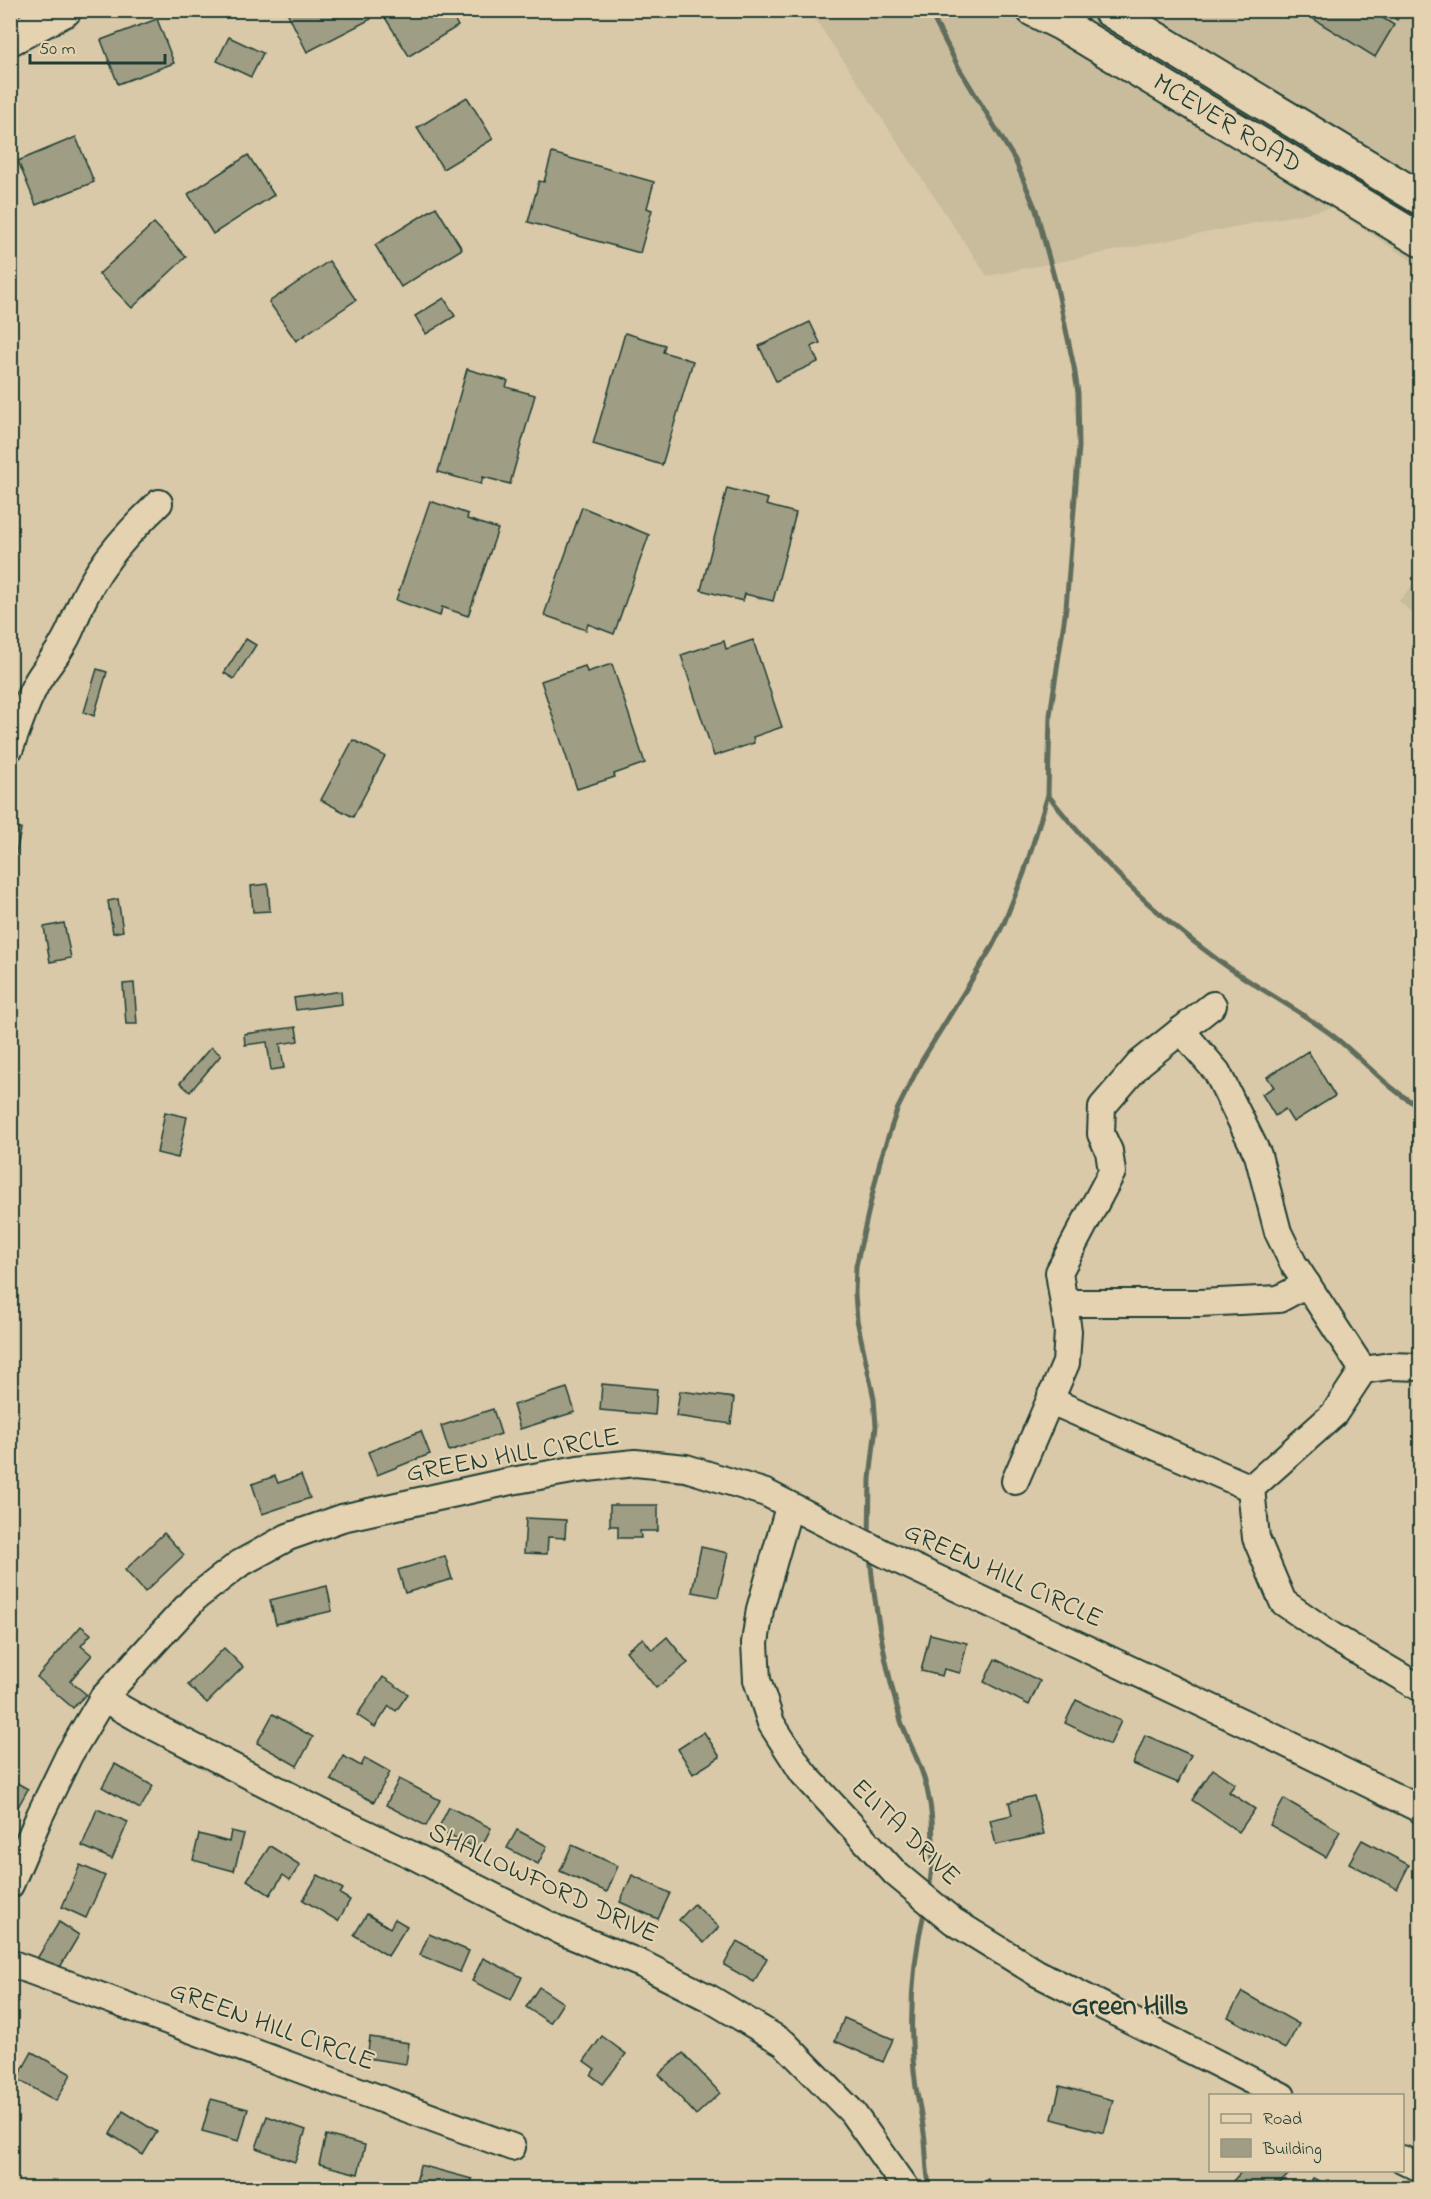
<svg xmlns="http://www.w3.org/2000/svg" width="1431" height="2199" font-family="'Indie Flower',sans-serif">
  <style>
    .built { fill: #c8bc9d }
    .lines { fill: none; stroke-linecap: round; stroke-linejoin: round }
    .stream { stroke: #606d5c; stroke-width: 5 }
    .building { fill: #9f9e84; stroke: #1f3d34; stroke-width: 1.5 }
    .minor-casing { stroke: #1f3d34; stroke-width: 30 }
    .major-casing { stroke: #1f3d34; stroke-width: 36 }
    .minor { stroke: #e5d2b0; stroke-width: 26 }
    .major { stroke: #e5d2b0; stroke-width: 32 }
    .labels { text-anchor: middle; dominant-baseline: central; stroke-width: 4.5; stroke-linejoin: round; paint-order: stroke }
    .street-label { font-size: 27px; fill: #1f3d34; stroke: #e5d2b0 }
    .neighbourhood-label { font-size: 28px; font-weight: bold; fill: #1f3d34; stroke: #e5d2b0 }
  </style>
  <rect width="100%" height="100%" fill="#d9c9a8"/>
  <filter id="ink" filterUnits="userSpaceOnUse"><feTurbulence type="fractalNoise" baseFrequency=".0167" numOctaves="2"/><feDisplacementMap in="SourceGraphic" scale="12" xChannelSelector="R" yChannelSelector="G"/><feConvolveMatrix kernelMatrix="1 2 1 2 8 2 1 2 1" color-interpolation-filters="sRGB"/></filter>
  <g filter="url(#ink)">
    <g class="built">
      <path d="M 810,11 L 1420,11 L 1420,266 L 1331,208 L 987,276 Z"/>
      <path d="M 1420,576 L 1420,620 L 1399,601 Z"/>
    </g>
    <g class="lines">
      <g class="stream">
        <path d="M 1048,795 C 1097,858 1153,913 1218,960 C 1255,987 1296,1008 1332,1035 C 1362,1058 1387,1089 1420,1107"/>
        <path d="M 869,1539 L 870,1479 L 876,1426 L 874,1399 L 857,1320 L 855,1293 L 856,1266 L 880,1161 L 897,1110 L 921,1062 L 992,947 L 1004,923 L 1024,873 L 1048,795 L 1050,715 L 1066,608 L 1079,447 L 1078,393 L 1074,367 L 1057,288 L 1036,210 L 1015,160 L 959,68 L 929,10"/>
        <path d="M 870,1554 C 874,1607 886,1670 901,1721 C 907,1739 916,1754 922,1772 C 935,1809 935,1851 929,1890"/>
        <path d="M 925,1908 C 911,1967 908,2028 916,2088 C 919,2103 922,2118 924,2133 C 927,2152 925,2170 930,2188"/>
      </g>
    </g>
    <g class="building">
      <path d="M 286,10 L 366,10 L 371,19 L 307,52 Z"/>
      <path d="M 393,10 L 449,10 L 458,26 L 409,56 L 384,16 Z"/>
      <path d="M 1309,10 L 1370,10 L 1394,25 L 1375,57 L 1307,15 Z"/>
      <path d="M 1383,10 L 1403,10 L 1397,20 Z"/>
      <path d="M 157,19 L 174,63 L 118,84 L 101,40 Z"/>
      <path d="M 229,37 L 263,53 L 251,77 L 217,61 Z"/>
      <path d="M 1420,55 L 1420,73 L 1412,67 Z"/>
      <path d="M 467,97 L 493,139 L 443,169 L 417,128 Z"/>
      <path d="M 76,137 L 94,182 L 36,205 L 18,161 Z"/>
      <path d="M 552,153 L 654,182 L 647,208 L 652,210 L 640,253 L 528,222 L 539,181 L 544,182 Z"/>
      <path d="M 248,155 L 274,195 L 213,234 L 188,194 Z"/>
      <path d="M 436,207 L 462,249 L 401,287 L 375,245 Z"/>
      <path d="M 154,223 L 186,257 L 132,308 L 99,274 Z"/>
      <path d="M 329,261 L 356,300 L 296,341 L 269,302 Z"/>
      <path d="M 444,298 L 455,316 L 426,334 L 415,316 Z"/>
      <path d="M 810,322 L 820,343 L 811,347 L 818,362 L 776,381 L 759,346 Z"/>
      <path d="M 625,333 L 665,345 L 663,352 L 693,361 L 662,465 L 593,444 Z"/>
      <path d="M 467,369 L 508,381 L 506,387 L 535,395 L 510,484 L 483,477 L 481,484 L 438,472 Z"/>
      <path d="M 727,488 L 768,499 L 766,505 L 796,513 L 773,601 L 745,594 L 743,601 L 701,590 Z"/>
      <path d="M 430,501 L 468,514 L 467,519 L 498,529 L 468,616 L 442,607 L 440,616 L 396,600 Z"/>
      <path d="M 582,507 L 649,535 L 614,634 L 588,624 L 586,630 L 544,615 Z"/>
      <path d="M 246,639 L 256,645 L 234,679 L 224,673 Z"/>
      <path d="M 753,640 L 782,727 L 753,737 L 754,743 L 714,756 L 681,655 L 724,641 L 726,649 Z"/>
      <path d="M 612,664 L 645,763 L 614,774 L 615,777 L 577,789 L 541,681 L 585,666 L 587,672 Z"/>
      <path d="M 97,669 L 107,672 L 94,716 L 84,712 Z"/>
      <path d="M 353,740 L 385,756 L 353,817 L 321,800 Z"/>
      <path d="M 10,826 L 21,829 L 12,873 L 10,873 Z"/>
      <path d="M 268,884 L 270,911 L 253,912 L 251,886 Z"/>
      <path d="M 118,899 L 123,931 L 113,933 L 108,901 Z"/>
      <path d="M 64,923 L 71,958 L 50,962 L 44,927 Z"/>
      <path d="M 134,983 L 137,1024 L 126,1024 L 123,984 Z"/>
      <path d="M 341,991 L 342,1004 L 296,1010 L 294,998 Z"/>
      <path d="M 296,1027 L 298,1041 L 280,1044 L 284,1068 L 271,1070 L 267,1042 L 245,1045 L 244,1034 Z"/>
      <path d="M 211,1047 L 221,1055 L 190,1092 L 180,1083 Z"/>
      <path d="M 1308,1051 L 1335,1096 L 1293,1122 L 1285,1109 L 1275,1116 L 1262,1094 L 1274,1087 L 1267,1077 Z"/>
      <path d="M 165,1112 L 187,1117 L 178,1158 L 157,1153 Z"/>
      <path d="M 602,1384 L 657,1389 L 655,1415 L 600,1410 Z"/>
      <path d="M 567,1388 L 575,1412 L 520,1429 L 513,1405 Z"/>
      <path d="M 680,1391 L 734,1398 L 731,1424 L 676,1416 Z"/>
      <path d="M 493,1409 L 501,1434 L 449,1451 L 441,1426 Z"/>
      <path d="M 421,1431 L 430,1454 L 377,1475 L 368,1452 Z"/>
      <path d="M 301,1475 L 310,1498 L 262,1514 L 252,1484 L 275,1476 L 278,1483 Z"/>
      <path d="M 610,1505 L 658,1505 L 658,1531 L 640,1531 L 641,1538 L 618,1538 L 618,1526 L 610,1526 Z"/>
      <path d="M 526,1518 L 566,1520 L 565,1538 L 548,1537 L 547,1554 L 524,1553 Z"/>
      <path d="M 164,1533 L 184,1555 L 145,1592 L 125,1570 Z"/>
      <path d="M 701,1547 L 728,1553 L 718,1597 L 692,1592 Z"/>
      <path d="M 445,1556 L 452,1579 L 405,1593 L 398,1570 Z"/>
      <path d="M 327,1586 L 332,1611 L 276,1624 L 270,1600 Z"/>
      <path d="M 81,1626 L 91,1634 L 81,1646 L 92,1655 L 70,1681 L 86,1694 L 73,1708 L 37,1677 Z"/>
      <path d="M 930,1634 L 967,1643 L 960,1673 L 944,1669 L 942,1676 L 921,1671 Z"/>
      <path d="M 667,1637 L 688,1663 L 656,1688 L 626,1651 L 643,1638 L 652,1650 Z"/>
      <path d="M 224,1648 L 243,1667 L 207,1703 L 188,1685 Z"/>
      <path d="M 995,1659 L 1040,1681 L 1029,1705 L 984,1682 Z"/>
      <path d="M 383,1677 L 408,1694 L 396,1711 L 389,1706 L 375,1727 L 357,1715 Z"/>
      <path d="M 1076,1700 L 1121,1721 L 1110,1745 L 1065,1723 Z"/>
      <path d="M 273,1714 L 313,1737 L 297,1766 L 257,1743 Z"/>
      <path d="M 704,1732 L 720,1757 L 693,1774 L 678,1749 Z"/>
      <path d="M 1145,1735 L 1191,1755 L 1178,1783 L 1133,1764 Z"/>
      <path d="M 343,1756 L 361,1766 L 365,1758 L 390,1772 L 374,1802 L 331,1780 Z"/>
      <path d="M 115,1764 L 153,1786 L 140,1809 L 102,1787 Z"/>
      <path d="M 1213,1769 L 1235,1784 L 1229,1792 L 1255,1809 L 1239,1832 L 1192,1800 Z"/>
      <path d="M 10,1779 L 28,1789 L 10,1821 Z"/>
      <path d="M 399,1779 L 440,1800 L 426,1826 L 386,1805 Z"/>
      <path d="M 1034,1796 L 1044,1834 L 996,1845 L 990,1820 L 1012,1815 L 1009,1802 Z"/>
      <path d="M 1284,1799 L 1340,1831 L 1326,1857 L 1270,1825 Z"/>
      <path d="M 449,1807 L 491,1828 L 480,1850 L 438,1829 Z"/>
      <path d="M 97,1809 L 128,1822 L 112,1859 L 82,1846 Z"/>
      <path d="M 517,1830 L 547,1846 L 538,1864 L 507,1848 Z"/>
      <path d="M 231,1831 L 244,1834 L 234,1871 L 193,1860 L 199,1834 L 229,1842 Z"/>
      <path d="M 1362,1840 L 1409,1865 L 1397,1889 L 1349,1863 Z"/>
      <path d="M 572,1845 L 618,1866 L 607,1892 L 560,1871 Z"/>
      <path d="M 270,1846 L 300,1865 L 290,1880 L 283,1875 L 270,1895 L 247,1880 Z"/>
      <path d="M 80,1865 L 105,1876 L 86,1918 L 62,1907 Z"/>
      <path d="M 318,1875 L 343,1889 L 340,1894 L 350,1900 L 338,1921 L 303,1900 Z"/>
      <path d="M 632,1875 L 670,1893 L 658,1919 L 620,1902 Z"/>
      <path d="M 694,1904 L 719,1927 L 704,1943 L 679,1920 Z"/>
      <path d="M 367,1914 L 390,1928 L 395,1919 L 407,1926 L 388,1956 L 354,1935 Z"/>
      <path d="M 59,1922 L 79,1935 L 56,1974 L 35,1962 Z"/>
      <path d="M 429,1934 L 469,1951 L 460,1972 L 420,1955 Z"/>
      <path d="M 737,1941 L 767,1958 L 754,1982 L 724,1965 Z"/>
      <path d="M 483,1958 L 522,1977 L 511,2000 L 472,1981 Z"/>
      <path d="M 539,1987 L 563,2003 L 550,2023 L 526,2007 Z"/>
      <path d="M 1242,1992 L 1299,2024 L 1285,2049 L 1228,2017 Z"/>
      <path d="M 844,2018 L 893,2039 L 883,2062 L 835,2041 Z"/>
      <path d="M 602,2036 L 626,2054 L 603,2084 L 591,2075 L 595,2069 L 584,2061 Z"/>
      <path d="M 370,2037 L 409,2043 L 406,2064 L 367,2058 Z"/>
      <path d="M 32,2052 L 71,2074 L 56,2101 L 17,2079 Z"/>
      <path d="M 683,2053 L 720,2093 L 696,2115 L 659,2074 Z"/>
      <path d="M 1060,2086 L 1113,2100 L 1104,2133 L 1052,2119 Z"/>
      <path d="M 211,2099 L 248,2109 L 239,2141 L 202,2131 Z"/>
      <path d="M 123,2111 L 157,2132 L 143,2155 L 110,2134 Z"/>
      <path d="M 267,2116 L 306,2130 L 295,2162 L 256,2148 Z"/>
      <path d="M 326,2135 L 365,2145 L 358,2174 L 319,2164 Z"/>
      <path d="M 420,2165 L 472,2179 L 470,2188 L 415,2188 Z"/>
      <path d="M 1243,2170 L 1286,2170 L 1289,2174 L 1275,2188 L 1240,2188 L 1233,2181 Z"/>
      <path d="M 1313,2178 L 1334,2188 L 1307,2188 Z"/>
      <path d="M 988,2179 L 993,2188 L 972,2188 Z"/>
    </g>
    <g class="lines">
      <g class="minor-casing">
        <g id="minor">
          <path d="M 10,748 C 18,727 25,704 36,684 C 44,669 56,657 64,642 C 73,627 77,611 85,596 C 103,559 130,531 159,503"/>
          <path d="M 1181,1030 L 1217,1072 L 1258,1155 L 1278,1232 L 1293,1263 L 1363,1370 L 1390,1366 L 1420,1367"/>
          <path d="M 1064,1303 L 1200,1303 L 1279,1299 L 1307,1284"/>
          <path d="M 1051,1395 L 1058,1404 L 1251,1488 L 1334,1414 L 1363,1370"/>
          <path d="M 1015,1481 L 1066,1363 L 1068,1331 L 1059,1272 L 1112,1172 L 1109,1151 L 1101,1134 L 1102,1107 L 1140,1063 L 1213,1005"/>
          <path d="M 1251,1488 L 1256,1538 L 1283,1602 L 1332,1636 L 1420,1688"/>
          <path d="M 789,1507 L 760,1609 L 755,1643 L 757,1680 L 771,1723 L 803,1773 L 896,1874 L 953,1921 L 1037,1973 L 1282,2096"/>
          <path d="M 103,1698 L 145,1722 L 325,1814 L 414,1856 L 561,1931 L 644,1965 L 709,1998 L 784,2043 L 852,2112 L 906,2188"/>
          <path d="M 10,1885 L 40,1815 L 69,1755 L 103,1698 L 195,1598 L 239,1564 L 288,1537 L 342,1518 L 506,1482 L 578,1469 L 635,1463 L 686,1468 L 766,1493 L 885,1554 L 1263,1732 L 1420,1809"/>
          <path d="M 10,1963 L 512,2147"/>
          <path d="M 1402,2159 L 1420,2168"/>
        </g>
      </g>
      <g class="major-casing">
        <g id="major">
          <path id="s1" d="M 1033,10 L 1063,25 L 1420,240"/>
          <path d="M 1109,10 L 1420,198"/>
          <path d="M 10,39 L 65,10"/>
        </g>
      </g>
      <use href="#minor" class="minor"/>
      <use href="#major" class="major"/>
    </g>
  </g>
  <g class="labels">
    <g class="street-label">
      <text stroke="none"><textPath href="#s1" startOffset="225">MCEVER ROAD</textPath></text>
      <text transform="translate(513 1456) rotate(-10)">GREEN HILL CIRCLE</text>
      <text transform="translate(1003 1576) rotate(25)">GREEN HILL CIRCLE</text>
      <text transform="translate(905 1833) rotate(44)">ELITA DRIVE</text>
      <text transform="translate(543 1884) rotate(25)">SHALLOWFORD DRIVE</text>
      <text transform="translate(272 2027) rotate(20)">GREEN HILL CIRCLE</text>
    </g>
    <g class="neighbourhood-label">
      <text x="1130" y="2007">Green Hills</text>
    </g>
  </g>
  <rect width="1431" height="2199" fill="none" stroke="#e5d2b0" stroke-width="36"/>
  <rect x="18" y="18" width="1395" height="2163" fill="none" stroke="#1f3d34" stroke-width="2" filter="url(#ink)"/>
  <rect x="1209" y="2094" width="195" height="78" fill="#e5d2b0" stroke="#96967e" stroke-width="1.5"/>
  <rect x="1221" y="2114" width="30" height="9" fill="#e5d2b0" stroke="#96967e" stroke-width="1.5"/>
  <text x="1263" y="2124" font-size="18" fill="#1f3d34">Road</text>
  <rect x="1221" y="2139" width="30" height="18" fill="#9f9e84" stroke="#96967e" stroke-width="1.5"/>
  <text x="1263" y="2154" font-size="18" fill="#1f3d34">Building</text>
  <path d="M30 54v9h135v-9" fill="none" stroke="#1f3d34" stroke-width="3"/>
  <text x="39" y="54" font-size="18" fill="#1f3d34" stroke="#e5d2b0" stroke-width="4.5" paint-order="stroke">50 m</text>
</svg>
